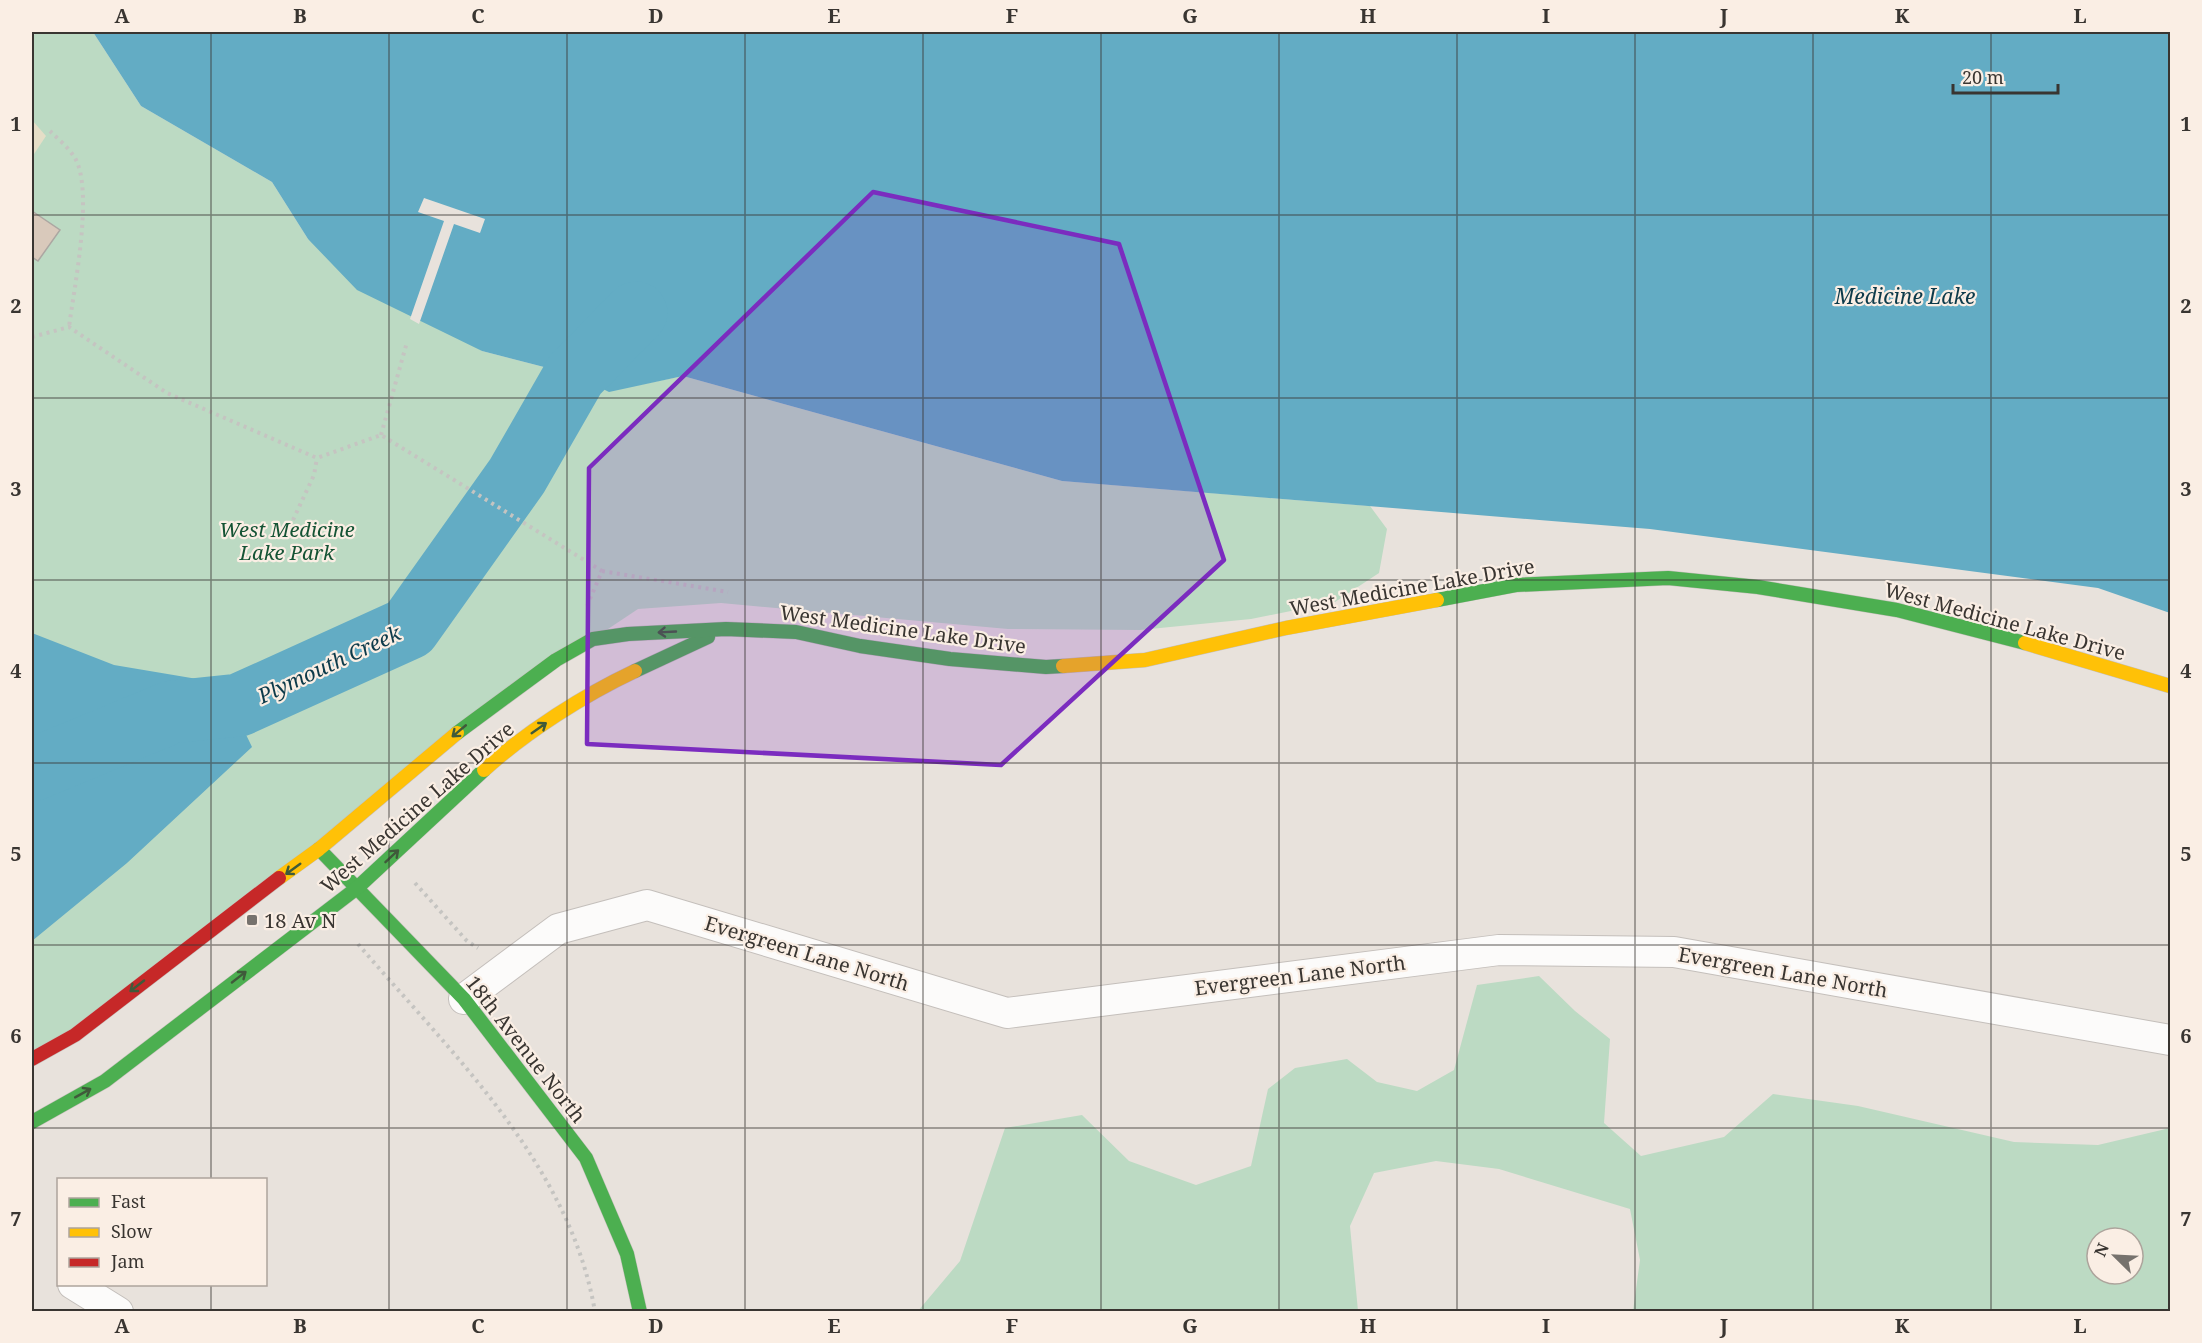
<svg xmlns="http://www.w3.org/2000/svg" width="2202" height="1343" font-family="'Noto Serif',serif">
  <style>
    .green { fill: #bcdac3; fill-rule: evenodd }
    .sand { fill: #e5dec7 }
    .water { fill: #63acc4 }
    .pier { fill: #e8e2dc }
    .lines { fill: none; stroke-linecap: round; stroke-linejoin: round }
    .river { stroke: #63acc4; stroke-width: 63 }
    .building { fill: #d9c9bb; stroke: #aca7a2; stroke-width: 1.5 }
    .street-casing { stroke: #c4bfbb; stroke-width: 32 }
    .fast-casing { stroke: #c4bfbb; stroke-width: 15 }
    .slow-casing { stroke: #c4bfbb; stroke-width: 15 }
    .jam-casing { stroke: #c4bfbb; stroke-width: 15 }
    .path { stroke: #c5c4c1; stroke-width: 4; stroke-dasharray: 3 4.5; stroke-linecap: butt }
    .street { stroke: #fcfbfa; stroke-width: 30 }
    .fast { stroke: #4caf50; stroke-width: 14 }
    .slow { stroke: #ffc107; stroke-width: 14 }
    .jam { stroke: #c62828; stroke-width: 14 }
    .oneway { stroke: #3f5a3a }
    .marked { fill: #7b2cbf; fill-opacity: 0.2; stroke: #7b2cbf; stroke-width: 4.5; stroke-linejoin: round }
    .grid { fill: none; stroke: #393531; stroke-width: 1.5; stroke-opacity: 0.55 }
    .poi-dot { fill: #76726d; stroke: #faeee4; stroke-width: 2 }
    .labels { text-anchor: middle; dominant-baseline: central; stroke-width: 4.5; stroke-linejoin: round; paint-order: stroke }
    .park-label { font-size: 20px; font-style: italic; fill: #145334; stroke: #faeee4 }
    .street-label { font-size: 20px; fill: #393531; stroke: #faeee4 }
    .poi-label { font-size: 20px; fill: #393531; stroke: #faeee4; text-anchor: start }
    .water-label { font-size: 21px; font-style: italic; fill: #0c3a4a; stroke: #faeee4 }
    .neatline { fill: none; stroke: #393531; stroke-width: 2 }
    .grid-label { font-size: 20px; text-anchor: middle; font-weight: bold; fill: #393531 }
  </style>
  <rect width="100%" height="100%" fill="#e8e2dc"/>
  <g class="green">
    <path d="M 36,32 L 93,32 L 141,106 L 272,182 L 308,239 L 482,351 L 575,375 L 609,391 L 683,376 L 1062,481 L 1370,506 L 1387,529 L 1379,573 L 1335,602 L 1251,619 L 1140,630 L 1008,629 L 721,603 L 638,609 L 593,639 L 32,1059 L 32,38 Z"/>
    <path d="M 1539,976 L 1575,1011 L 1610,1039 L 1604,1123 L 1641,1156 L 1724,1137 L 1773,1094 L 1858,1106 L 2014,1142 L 2098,1145 L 2170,1128 L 2170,1311 L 1633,1311 L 1640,1260 L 1630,1209 L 1499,1169 L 1436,1161 L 1374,1173 L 1350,1226 L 1358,1311 L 918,1311 L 960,1261 L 1005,1128 L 1082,1115 L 1129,1161 L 1196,1185 L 1251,1166 L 1268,1089 L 1295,1068 L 1347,1059 L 1377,1082 L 1417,1091 L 1454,1070 L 1477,985 ZM 2097,1238 L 2133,1238 L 2133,1274 L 2097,1274 Z"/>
  </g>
  <path class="sand" d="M 32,120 L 46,136 L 32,157 Z"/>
  <g class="water">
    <path d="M 93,32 L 2170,32 L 2170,613 L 2098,588 L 1650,529 L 1062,481 L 683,376 L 609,392 L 575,375 L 482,351 L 357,290 L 308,239 L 272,182 L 141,106 Z"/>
    <path d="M 32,633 L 114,665 L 221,683 L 252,747 L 127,863 L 32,941 Z"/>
  </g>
  <path class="pier" d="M 424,198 L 485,219 L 480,233 L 454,224 L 419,324 L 410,319 L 444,221 L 418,212 Z"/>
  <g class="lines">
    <path class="river" d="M 32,770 L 172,712 L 239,705 L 409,628 L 517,476 L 575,375 L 636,313"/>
  </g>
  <path class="building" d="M 32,211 L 60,230 L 38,261 L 32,257 Z"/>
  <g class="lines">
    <g class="street-casing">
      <g id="street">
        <path d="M 464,999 L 558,929 L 647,905 L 1007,1013 L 1499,950 L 1674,952 L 2170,1040"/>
        <path d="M 73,1284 L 118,1312"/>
      </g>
    </g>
    <g class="fast-casing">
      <g id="fast">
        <path d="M 1437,600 L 1516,585 L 1668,578 L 1758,587 L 1897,610 L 2025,643"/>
        <path d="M 635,671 L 708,637"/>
        <path d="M 457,733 L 556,660 L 593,639 L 628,634 L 726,629 L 796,632 L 860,646 L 950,659 L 1046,667 L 1063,666"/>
        <path d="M 319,849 L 464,999 L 586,1158 L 627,1254 L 640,1312"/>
        <path d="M 32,1122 L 105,1081 L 357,888 L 484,770"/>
      </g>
    </g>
    <g class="slow-casing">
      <g id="slow">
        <path d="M 2025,643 L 2170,686"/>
        <path d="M 1063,666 L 1145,660 L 1286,628 L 1437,600"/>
        <path d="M 484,770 C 526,732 584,695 635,671"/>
        <path d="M 279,878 L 319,849 L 457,733"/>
      </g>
    </g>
    <g class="jam-casing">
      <path id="jam" d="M 32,1059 L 75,1035 L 279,878"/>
    </g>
    <g class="path">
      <path d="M 50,131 C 58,139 69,148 75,158 C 94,191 74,288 69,327"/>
      <path d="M 32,337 L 69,327 L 167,393 L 317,458 L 381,435 L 602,571 L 587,606"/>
      <path d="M 381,435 L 407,342"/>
      <path d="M 293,520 L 314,475 L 317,458"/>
      <path d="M 602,571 L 728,592"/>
      <path d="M 415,883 L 467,941 L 478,948"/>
      <path d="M 358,944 C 451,1053 570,1164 595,1312"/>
    </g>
    <use href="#street" class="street"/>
    <use href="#fast" class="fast"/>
    <use href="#slow" class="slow"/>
    <use href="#jam" class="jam"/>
  </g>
  <defs><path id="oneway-shaft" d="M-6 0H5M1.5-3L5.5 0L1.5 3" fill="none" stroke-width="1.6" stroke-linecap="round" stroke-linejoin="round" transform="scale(1.5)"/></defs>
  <g class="oneway">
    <use href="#oneway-shaft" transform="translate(667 632) rotate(177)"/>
    <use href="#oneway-shaft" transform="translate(539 728) rotate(-35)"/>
    <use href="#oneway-shaft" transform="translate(459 731) rotate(140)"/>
    <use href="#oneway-shaft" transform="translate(392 856) rotate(-43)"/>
    <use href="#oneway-shaft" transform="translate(293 869) rotate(144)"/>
    <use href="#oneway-shaft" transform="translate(239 977) rotate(-38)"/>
    <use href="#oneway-shaft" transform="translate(137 986) rotate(142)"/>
    <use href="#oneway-shaft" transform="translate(83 1093) rotate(-29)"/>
  </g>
  <path class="marked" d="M 873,192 L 1119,244 L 1224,560 L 1001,765 L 587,744 L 589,468 Z"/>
  <path class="grid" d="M 211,32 L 211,1180M 389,32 L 389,1312M 567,32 L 567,1312M 745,32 L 745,1312M 923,32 L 923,1312M 1101,32 L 1101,1312M 1279,32 L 1279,1312M 1457,32 L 1457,1312M 1635,32 L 1635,1312M 1813,32 L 1813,1312M 1991,32 L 1991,1312M 32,215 L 2170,215M 32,398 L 2170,398M 32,580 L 2170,580M 32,763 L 2170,763M 32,945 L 2170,945M 32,1128 L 2170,1128M 211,1284 L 211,1312"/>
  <rect class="poi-dot" x="246" y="914" width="12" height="12" rx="3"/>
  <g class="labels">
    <g class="park-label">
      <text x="287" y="529">West Medicine<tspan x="287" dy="23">Lake Park</tspan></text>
    </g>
    <g class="street-label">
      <text transform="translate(1412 587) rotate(-10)">West Medicine Lake Drive</text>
      <text transform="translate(2005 621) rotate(15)">West Medicine Lake Drive</text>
      <text transform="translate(903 629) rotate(8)">West Medicine Lake Drive</text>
      <text transform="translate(417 807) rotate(-41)">West Medicine Lake Drive</text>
      <text transform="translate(807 953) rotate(17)">Evergreen Lane North</text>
      <text transform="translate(1783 972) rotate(10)">Evergreen Lane North</text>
      <text transform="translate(1300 975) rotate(-7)">Evergreen Lane North</text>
      <text transform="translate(526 1049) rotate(52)">18th Avenue North</text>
    </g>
    <g class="poi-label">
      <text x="264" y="920">18 Av N</text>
    </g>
    <g class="water-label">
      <text x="1905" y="296">Medicine Lake</text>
      <text transform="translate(329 664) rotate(-25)">Plymouth Creek</text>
    </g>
  </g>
  <rect width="2202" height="1343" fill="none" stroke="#faeee4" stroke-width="66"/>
  <rect x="57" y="1178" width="210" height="108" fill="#faeee4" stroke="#ada49c" stroke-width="1.5"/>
  <rect x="69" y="1198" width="30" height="9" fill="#4caf50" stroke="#ada49c" stroke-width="1.5"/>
  <text x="111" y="1208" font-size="18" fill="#393531">Fast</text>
  <rect x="69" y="1228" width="30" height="9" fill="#ffc107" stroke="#ada49c" stroke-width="1.5"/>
  <text x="111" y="1238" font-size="18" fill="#393531">Slow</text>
  <rect x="69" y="1258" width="30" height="9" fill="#c62828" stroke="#ada49c" stroke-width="1.5"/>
  <text x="111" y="1268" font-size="18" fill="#393531">Jam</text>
  <g transform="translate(2115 1256) rotate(294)"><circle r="28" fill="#faeee4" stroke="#ada49c" stroke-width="1.5"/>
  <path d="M0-4.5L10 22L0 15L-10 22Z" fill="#76726d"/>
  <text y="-9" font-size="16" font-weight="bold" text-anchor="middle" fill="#393531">N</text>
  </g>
  <path d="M1953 84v9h105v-9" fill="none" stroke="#393531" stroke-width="3"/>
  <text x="1962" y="84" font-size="18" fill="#393531" stroke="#faeee4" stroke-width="4.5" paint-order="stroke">20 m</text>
  <rect x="33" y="33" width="2136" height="1277" class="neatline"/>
  <g class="grid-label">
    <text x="122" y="23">A</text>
    <text x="300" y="23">B</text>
    <text x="478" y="23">C</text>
    <text x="656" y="23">D</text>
    <text x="834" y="23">E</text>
    <text x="1012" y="23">F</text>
    <text x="1190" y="23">G</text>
    <text x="1368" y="23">H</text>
    <text x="1546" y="23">I</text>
    <text x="1724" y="23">J</text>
    <text x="1902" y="23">K</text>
    <text x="2080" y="23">L</text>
    <text x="16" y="131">1</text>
    <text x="2186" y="131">1</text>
    <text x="16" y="313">2</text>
    <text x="2186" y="313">2</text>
    <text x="16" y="496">3</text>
    <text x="2186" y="496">3</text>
    <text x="16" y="678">4</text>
    <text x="2186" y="678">4</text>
    <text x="16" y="861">5</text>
    <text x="2186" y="861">5</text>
    <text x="16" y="1043">6</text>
    <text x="2186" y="1043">6</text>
    <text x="16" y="1226">7</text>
    <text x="2186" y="1226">7</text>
    <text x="122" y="1333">A</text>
    <text x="300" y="1333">B</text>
    <text x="478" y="1333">C</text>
    <text x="656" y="1333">D</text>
    <text x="834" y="1333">E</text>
    <text x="1012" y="1333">F</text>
    <text x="1190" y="1333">G</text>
    <text x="1368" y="1333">H</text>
    <text x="1546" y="1333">I</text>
    <text x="1724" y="1333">J</text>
    <text x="1902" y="1333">K</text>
    <text x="2080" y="1333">L</text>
  </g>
</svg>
